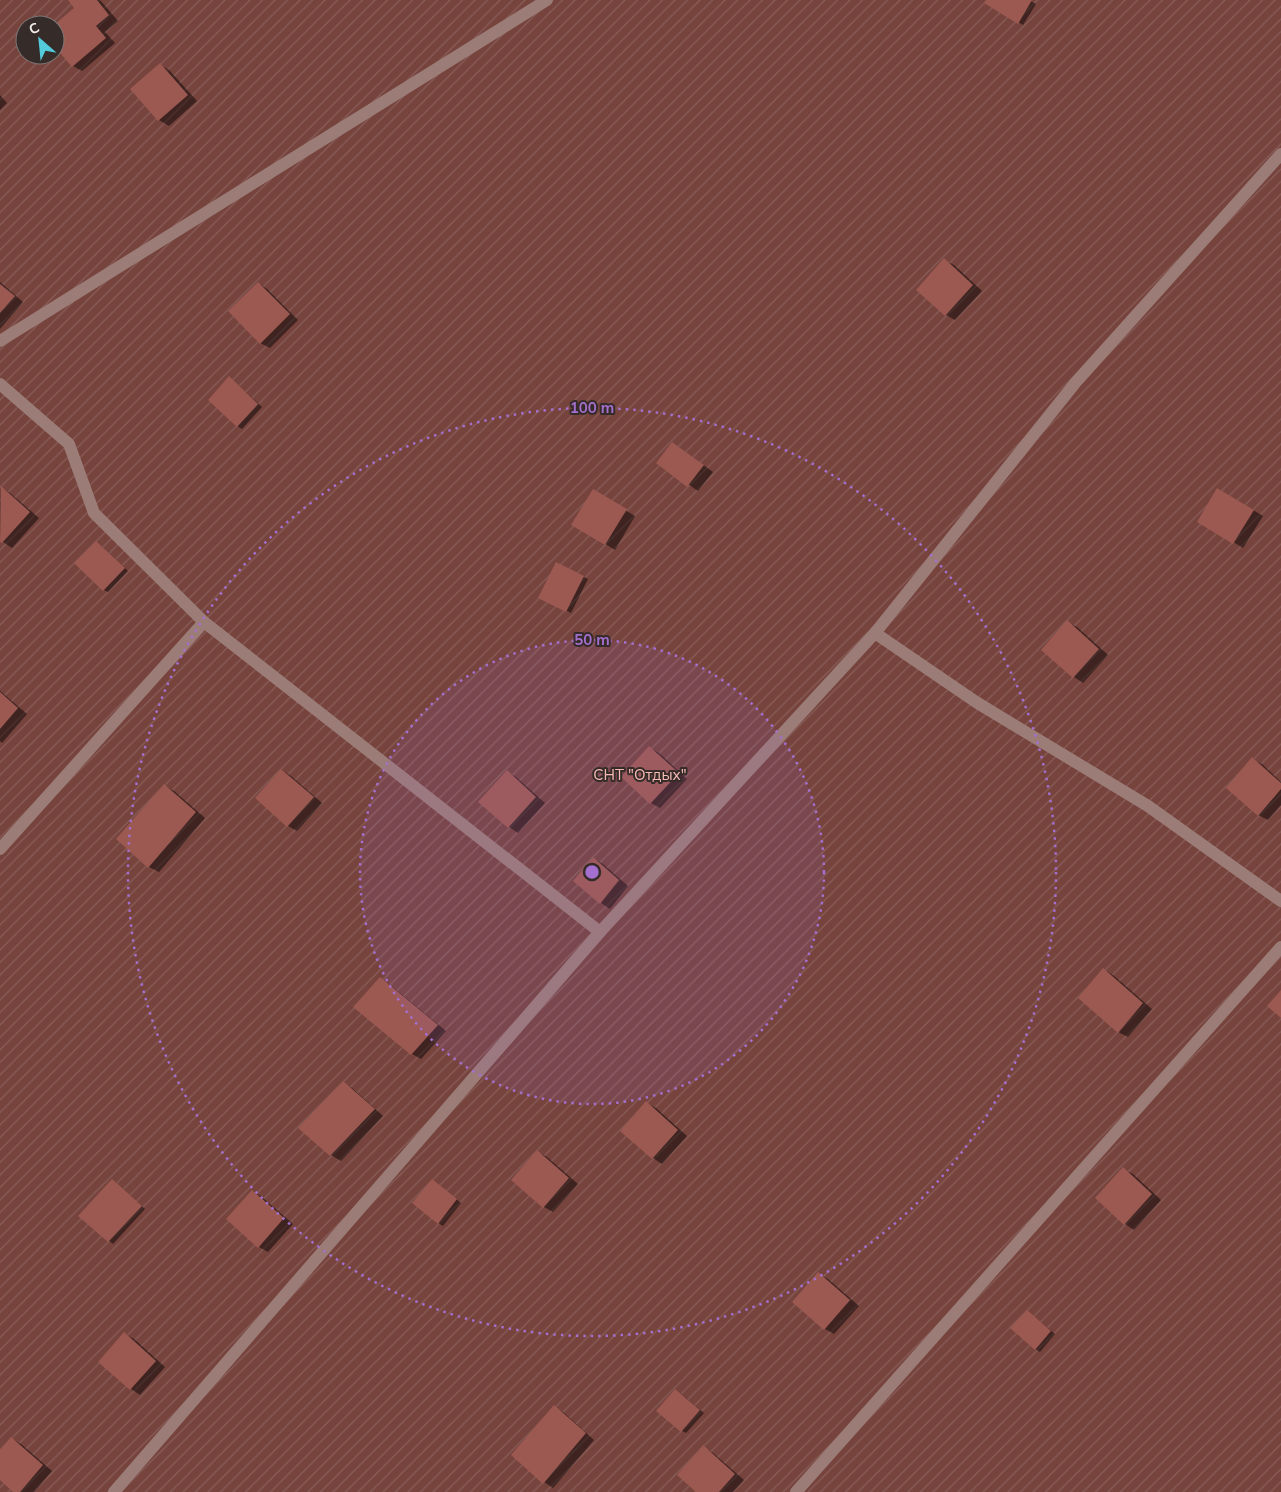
<svg xmlns="http://www.w3.org/2000/svg" width="1281" height="1492" font-family="Mulish,sans-serif">
  <style>
    .garden { fill: url(#garden-furrows); fill-rule: evenodd }
    .shadow { fill: #0007 }
    .building { fill: #9c5951 }
    .lines { fill: none; stroke-linecap: round; stroke-linejoin: round }
    .minor { stroke: #9b7c77; stroke-width: 12 }
    .ring { fill: none; stroke: #a46fce; stroke-width: 2.5; stroke-dasharray: 2.5 5 }
    .labels { text-anchor: middle; dominant-baseline: central; stroke-width: 4; stroke-linejoin: round; paint-order: stroke }
    .park-label { font-size: 15px; fill: #f7bab2; stroke: #352b29 }
    .centre { fill: #a46fce; stroke: #352b29; stroke-width: 2.5 }
    .ring-label { font-size: 15px; text-anchor: middle; font-weight: bold; fill: #a46fce; stroke: #352b29; stroke-width: 4; stroke-linejoin: round; paint-order: stroke }
  </style>
  <defs>
    <pattern id="garden-furrows" width="10" height="10" patternUnits="userSpaceOnUse" patternTransform="scale(1.25)"><rect width="10" height="10" fill="#76433d"/><path d="M-1 1l2-2M0 10L10 0M9 11l2-2" fill="none" stroke="#8a5e59"/></pattern>
  </defs>
  <rect width="100%" height="100%" fill="#3f3533"/>
  <path class="garden" d="M 0,0 L 1281,0 L 1281,1492 L 0,1492 ZM 25,25 L 55,25 L 55,55 L 25,55 Z"/>
  <g class="shadow">
    <path d="M 70,0 L 100,0 L 118,21 L 105,32 L 115,43 L 82,71 L 73,66 L 55,45 L 55,26 L 76,8 Z"/>
    <path d="M 988,0 L 1029,0 L 1036,4 L 1023,25 L 986,3 Z"/>
    <path d="M 160,65 L 169,70 L 197,101 L 169,126 L 159,120 L 132,89 Z"/>
    <path d="M 0,95 L 7,103 L 0,110 Z"/>
    <path d="M 944,260 L 954,265 L 982,291 L 955,320 L 946,315 Z"/>
    <path d="M 0,282 L 23,302 L 0,329 Z"/>
    <path d="M 258,283 L 267,289 L 298,320 L 270,348 L 260,343 Z"/>
    <path d="M 230,378 L 262,407 L 242,429 L 237,426 Z"/>
    <path d="M 673,443 L 713,472 L 698,491 L 658,463 Z"/>
    <path d="M 1,487 L 10,493 L 39,518 L 12,548 L 0,540 Z"/>
    <path d="M 1218,489 L 1263,516 L 1243,548 L 1199,521 Z"/>
    <path d="M 593,491 L 635,516 L 615,550 L 573,524 Z"/>
    <path d="M 100,545 L 128,571 L 108,592 L 104,590 Z"/>
    <path d="M 584,577 L 588,579 L 571,613 L 544,599 Z"/>
    <path d="M 1067,622 L 1077,627 L 1108,655 L 1083,683 L 1074,677 Z"/>
    <path d="M 0,691 L 27,714 L 2,743 L 0,741 Z"/>
    <path d="M 650,748 L 659,753 L 687,779 L 660,808 L 651,803 Z"/>
    <path d="M 1252,759 L 1262,764 L 1281,782 L 1281,805 L 1268,820 L 1258,815 Z"/>
    <path d="M 282,770 L 291,776 L 322,803 L 297,831 L 288,826 Z"/>
    <path d="M 507,772 L 516,777 L 545,803 L 518,833 L 509,827 Z"/>
    <path d="M 165,786 L 174,791 L 205,818 L 159,872 L 149,867 L 118,839 Z"/>
    <path d="M 593,858 L 603,864 L 628,886 L 610,909 L 601,903 Z"/>
    <path d="M 1104,970 L 1113,975 L 1152,1009 L 1128,1037 L 1118,1032 Z"/>
    <path d="M 380,979 L 389,984 L 446,1031 L 421,1059 L 412,1054 Z"/>
    <path d="M 343,1083 L 352,1088 L 383,1116 L 341,1161 L 331,1155 L 300,1128 Z"/>
    <path d="M 647,1103 L 656,1108 L 687,1136 L 662,1164 L 653,1158 L 622,1131 Z"/>
    <path d="M 538,1152 L 547,1157 L 578,1184 L 553,1212 L 544,1207 Z"/>
    <path d="M 1123,1169 L 1133,1174 L 1161,1200 L 1134,1230 L 1125,1224 L 1096,1198 Z"/>
    <path d="M 112,1180 L 145,1209 L 113,1244 L 80,1216 Z"/>
    <path d="M 436,1183 L 461,1203 L 443,1226 L 438,1223 Z"/>
    <path d="M 253,1191 L 262,1197 L 293,1224 L 268,1252 L 259,1247 Z"/>
    <path d="M 819,1274 L 828,1279 L 859,1306 L 834,1334 L 825,1329 Z"/>
    <path d="M 1027,1311 L 1055,1334 L 1040,1352 L 1035,1349 Z"/>
    <path d="M 125,1334 L 134,1339 L 165,1367 L 140,1395 L 131,1389 L 100,1362 Z"/>
    <path d="M 680,1393 L 704,1413 L 686,1433 L 682,1431 Z"/>
    <path d="M 554,1407 L 563,1412 L 594,1440 L 553,1488 L 544,1482 Z"/>
    <path d="M 12,1439 L 21,1444 L 52,1471 L 34,1492 L 15,1492 L 0,1479 L 0,1452 Z"/>
    <path d="M 703,1447 L 713,1453 L 744,1480 L 733,1492 L 698,1492 Z"/>
  </g>
  <g class="building">
    <path d="M 68,0 L 97,0 L 109,15 L 96,26 L 106,38 L 72,67 L 55,47 L 55,24 L 74,8 Z"/>
    <path d="M 986,0 L 1032,0 L 1018,24 L 984,3 Z"/>
    <path d="M 160,63 L 188,95 L 158,121 L 130,89 Z"/>
    <path d="M 944,258 L 973,285 L 945,316 L 916,290 Z"/>
    <path d="M 258,282 L 290,314 L 260,344 L 228,311 Z"/>
    <path d="M 0,284 L 15,296 L 0,313 Z"/>
    <path d="M 229,376 L 258,404 L 237,427 L 208,400 Z"/>
    <path d="M 672,442 L 704,465 L 687,487 L 656,463 Z"/>
    <path d="M 1,486 L 30,512 L 2,543 L 0,542 Z"/>
    <path d="M 1217,488 L 1254,510 L 1233,544 L 1197,522 Z"/>
    <path d="M 593,489 L 627,509 L 605,545 L 571,525 Z"/>
    <path d="M 96,541 L 125,568 L 103,591 L 74,563 Z"/>
    <path d="M 556,562 L 584,576 L 566,612 L 538,598 Z"/>
    <path d="M 1067,620 L 1099,649 L 1073,678 L 1041,650 Z"/>
    <path d="M 0,692 L 18,708 L 0,729 Z"/>
    <path d="M 649,746 L 679,773 L 650,804 L 621,777 Z"/>
    <path d="M 1252,757 L 1281,783 L 1281,789 L 1258,816 L 1226,788 Z"/>
    <path d="M 281,769 L 314,797 L 287,827 L 255,798 Z"/>
    <path d="M 507,770 L 536,797 L 508,828 L 478,802 Z"/>
    <path d="M 164,784 L 196,812 L 148,868 L 116,839 Z"/>
    <path d="M 593,857 L 619,880 L 600,904 L 573,881 Z"/>
    <path d="M 1103,968 L 1143,1003 L 1118,1033 L 1078,998 Z"/>
    <path d="M 380,977 L 438,1025 L 411,1055 L 353,1007 Z"/>
    <path d="M 1281,990 L 1281,1018 L 1267,1006 Z"/>
    <path d="M 343,1081 L 375,1109 L 330,1156 L 298,1128 Z"/>
    <path d="M 646,1101 L 678,1130 L 652,1159 L 620,1131 Z"/>
    <path d="M 537,1150 L 569,1178 L 543,1208 L 511,1180 Z"/>
    <path d="M 1123,1167 L 1152,1194 L 1124,1225 L 1095,1198 Z"/>
    <path d="M 112,1179 L 142,1206 L 108,1242 L 78,1216 Z"/>
    <path d="M 432,1179 L 457,1199 L 438,1224 L 412,1203 Z"/>
    <path d="M 252,1190 L 284,1218 L 258,1248 L 226,1219 Z"/>
    <path d="M 818,1272 L 850,1300 L 824,1330 L 792,1302 Z"/>
    <path d="M 1027,1310 L 1051,1331 L 1035,1350 L 1010,1328 Z"/>
    <path d="M 124,1332 L 156,1361 L 130,1390 L 98,1362 Z"/>
    <path d="M 675,1389 L 700,1410 L 681,1432 L 656,1411 Z"/>
    <path d="M 554,1405 L 586,1433 L 543,1484 L 511,1455 Z"/>
    <path d="M 11,1437 L 43,1465 L 20,1492 L 13,1492 L 0,1480 L 0,1450 Z"/>
    <path d="M 703,1445 L 735,1474 L 719,1492 L 696,1492 L 677,1475 Z"/>
  </g>
  <g class="lines">
    <g class="minor">
      <path d="M 0,341 L 547,0"/>
      <path d="M 0,384 L 69,444 L 94,513 L 204,622 L 600,932"/>
      <path d="M 875,633 L 976,702 L 1148,806 L 1281,901"/>
      <path d="M 0,849 L 204,622"/>
      <path d="M 114,1492 L 600,932 L 875,633 L 1076,382 L 1281,154"/>
      <path d="M 796,1492 L 1281,947"/>
    </g>
  </g>
  <circle cx="592" cy="872" r="232" fill="#a46fce" fill-opacity=".12"/>
  <g class="ring">
    <circle cx="592" cy="872" r="232"/>
    <circle cx="592" cy="872" r="464"/>
  </g>
  <g class="labels">
    <g class="park-label">
      <text x="640" y="774">СНТ "Отдых"</text>
    </g>
  </g>
  <circle cx="592" cy="872" r="8" class="centre"/>
  <g class="ring-label">
    <text x="592" y="413">100 m</text>
    <text x="592" y="645">50 m</text>
  </g>
  <g transform="translate(40 40) rotate(333)"><circle r="24" fill="#352b29" stroke="#807876"/>
  <path d="M0-4L9 19L0 12L-9 19Z" fill="#53cbdb"/>
  <text y="-8" font-size="14" font-weight="bold" text-anchor="middle" fill="#f1ebea">С</text>
  </g>
</svg>
